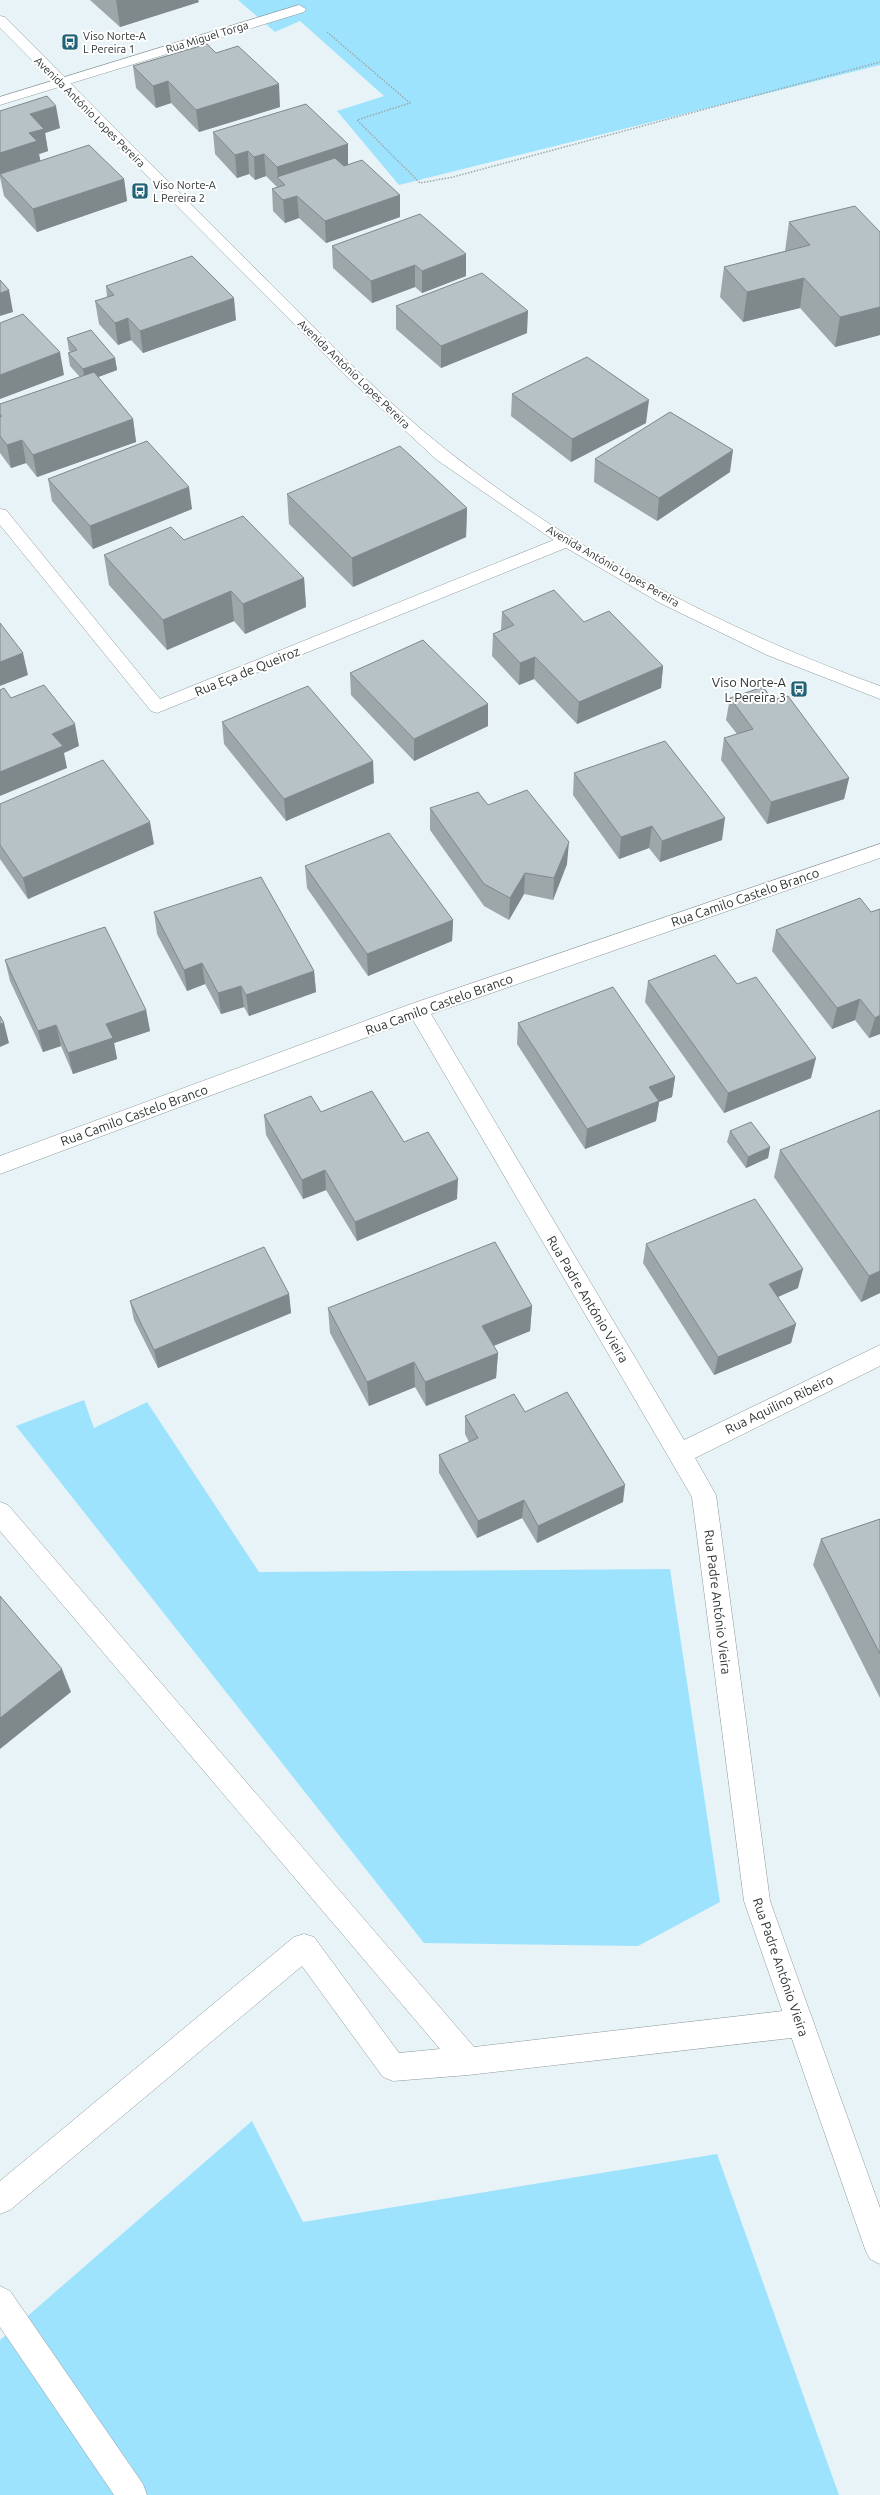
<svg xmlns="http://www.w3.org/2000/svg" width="880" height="2495" font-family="Ubuntu,sans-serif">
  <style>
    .green { fill: #9ee3fd }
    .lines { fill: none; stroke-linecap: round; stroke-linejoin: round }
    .service-casing { stroke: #8e999d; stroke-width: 1 }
    .minor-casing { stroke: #8e999d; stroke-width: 1 }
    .tertiary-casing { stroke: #8e999d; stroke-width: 1 }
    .path { stroke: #9ea8aa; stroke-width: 1.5; stroke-dasharray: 1.5 1.5; stroke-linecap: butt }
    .service { fill: #fff; fill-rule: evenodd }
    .minor { fill: #fff; fill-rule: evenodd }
    .tertiary { fill: #fff; fill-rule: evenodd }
    .wall { fill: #9da7aa }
    .shaded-wall { fill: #7f888b }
    .building { fill: #b6c2c6; stroke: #7f888b }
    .labels { text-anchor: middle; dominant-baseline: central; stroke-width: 4; stroke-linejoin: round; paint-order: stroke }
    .far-poi-label { font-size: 11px; fill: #2d3233; stroke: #fff; text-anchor: start }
    .far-street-label { font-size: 11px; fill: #2d3233; stroke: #fff }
    .street-label { font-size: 13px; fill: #2d3233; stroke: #fff }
    .poi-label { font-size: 13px; fill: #2d3233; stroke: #fff; text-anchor: end }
  </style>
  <rect width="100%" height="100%" fill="#e7f3f7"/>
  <g class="green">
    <path d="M 238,0 L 880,0 L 880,65 L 399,185 L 337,111 L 384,96 L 300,21 L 275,32 Z"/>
    <path d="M 84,1400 L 94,1428 L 147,1402 L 259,1572 L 670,1569 L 720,1902 L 638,1946 L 424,1943 L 16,1426 Z"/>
    <path d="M 252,2121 L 303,2222 L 717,2154 L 839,2495 L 0,2495 L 0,2340 Z"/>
  </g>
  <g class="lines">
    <g class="service-casing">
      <g id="service">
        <path d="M 0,1502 L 8,1505 L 474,2047 L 800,2009 L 810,2013 L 814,2023 L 810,2033 L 800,2037 L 468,2075 L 393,2081 L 383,2077 L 302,1966 L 10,2210 L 0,2214 L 0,2181 L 294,1937 L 304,1934 L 314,1937 L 399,2053 L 440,2049 L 0,1531 Z"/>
        <path d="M 0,2286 L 10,2291 L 143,2484 L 147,2495 L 114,2495 L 0,2327 Z"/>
      </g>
    </g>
    <g class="minor-casing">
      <g id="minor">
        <path d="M 299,5 L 306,9 L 304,12 L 0,105 L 0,97 Z"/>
        <path d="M 0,509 L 6,510 L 160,699 L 561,537 L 573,537 L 576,541 L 573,545 L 157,713 L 151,711 L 0,525 Z"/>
        <path d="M 880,844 L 880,858 L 431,1014 L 684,1440 L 880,1345 L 880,1366 L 695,1458 L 716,1495 L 770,1901 L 880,2208 L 880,2264 L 870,2259 L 865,2249 L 744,1901 L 692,1497 L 413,1020 L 0,1174 L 0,1156 L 411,1004 Z"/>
      </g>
    </g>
    <g class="tertiary-casing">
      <path id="tertiary" d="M 0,16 L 5,17 C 93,106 181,195 270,283 C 328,341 384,401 449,452 C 577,553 727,631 880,686 L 880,699 L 767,655 L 660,603 L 558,543 L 437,460 L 344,374 L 0,28 Z"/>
    </g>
    <path class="path" d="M 327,32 L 410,103 L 357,120 L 420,183 L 453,177 L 880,62"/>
    <use href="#service" class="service"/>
    <use href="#minor" class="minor"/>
    <use href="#tertiary" class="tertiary"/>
  </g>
  <g class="wall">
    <path d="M 90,0 L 198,0 L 199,2 L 120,27 Z"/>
    <path d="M 216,53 L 280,107 L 199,132 L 171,103 L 156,108 L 136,88 L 133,66 Z"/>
    <path d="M 0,111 L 60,128 L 45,133 L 48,151 L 39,154 L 40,161 L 124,179 L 127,201 L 37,232 L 4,196 L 0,177 Z"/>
    <path d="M 213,132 L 348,144 L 348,165 L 400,195 L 400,217 L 326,243 L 299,218 L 285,223 L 273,211 L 272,189 L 277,187 L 266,176 L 255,180 L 249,174 L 237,178 L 215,154 Z"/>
    <path d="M 789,222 L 880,232 L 880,335 L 835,347 L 800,308 L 743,322 L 720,297 L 724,267 L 785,251 Z"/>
    <path d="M 332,246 L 466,276 L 422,293 L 415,287 L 372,303 L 333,268 Z"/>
    <path d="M 106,286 L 236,320 L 143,353 L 131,340 L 118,345 L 99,324 L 95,301 L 107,297 Z"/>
    <path d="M 396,306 L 527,333 L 441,368 L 396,329 Z"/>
    <path d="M 67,338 L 115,358 L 117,370 L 98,377 L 133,419 L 136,442 L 37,477 L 26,463 L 11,468 L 0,453 L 0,404 L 80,377 L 70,366 L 68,353 L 71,352 L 69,351 Z"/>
    <path d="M 512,394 L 646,423 L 571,462 L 511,416 Z"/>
    <path d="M 595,459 L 730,472 L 657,521 L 594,482 Z"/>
    <path d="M 48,479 L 192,509 L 93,549 L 52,501 Z"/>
    <path d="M 287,494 L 467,508 L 466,537 L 353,587 L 289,524 Z"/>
    <path d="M 184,540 L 304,578 L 306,607 L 245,634 L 234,621 L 167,650 L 109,585 L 104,555 Z"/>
    <path d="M 502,612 L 584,622 L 663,666 L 661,688 L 577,724 L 534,679 L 519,685 L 492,656 L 493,634 L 501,630 Z"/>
    <path d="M 350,673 L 488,704 L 488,726 L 414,761 L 351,695 Z"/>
    <path d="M 730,698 L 773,700 L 849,778 L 844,799 L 767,824 L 721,760 L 724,738 L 737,734 L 726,720 Z"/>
    <path d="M 222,722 L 374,783 L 286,821 L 224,744 Z"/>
    <path d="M 574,773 L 722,840 L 660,862 L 649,848 L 619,859 L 573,795 Z"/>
    <path d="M 0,804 L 154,844 L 28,899 L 0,859 Z"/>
    <path d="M 488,805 L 567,864 L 553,900 L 524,894 L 509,920 L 484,906 L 430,830 L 430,808 Z"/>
    <path d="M 305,866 L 453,920 L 452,941 L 368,976 L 307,888 Z"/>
    <path d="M 860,898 L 880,1034 L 869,1038 L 855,1020 L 832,1029 L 772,951 L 776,930 Z"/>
    <path d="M 154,912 L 314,971 L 316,992 L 249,1016 L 244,1007 L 221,1014 L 205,984 L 187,991 L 157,934 Z"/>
    <path d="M 5,960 L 146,1010 L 150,1031 L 114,1043 L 117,1059 L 73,1074 L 61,1046 L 43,1052 L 10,981 Z"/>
    <path d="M 648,981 L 737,984 L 811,1078 L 724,1113 L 645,1002 Z"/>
    <path d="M 518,1023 L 675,1077 L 672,1097 L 659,1102 L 656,1121 L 585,1149 L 517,1044 Z"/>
    <path d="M 880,1110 L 880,1293 L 861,1302 L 774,1177 L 780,1150 Z"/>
    <path d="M 321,1112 L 404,1142 L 457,1199 L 357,1241 L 326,1190 L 303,1199 L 266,1135 L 264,1115 Z"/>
    <path d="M 730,1131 L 770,1147 L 768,1158 L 746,1168 L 727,1142 Z"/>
    <path d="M 646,1244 L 798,1288 L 778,1297 L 796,1324 L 791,1343 L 714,1375 L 643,1263 Z"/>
    <path d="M 289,1294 L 291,1313 L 158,1368 L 134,1320 L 130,1301 Z"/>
    <path d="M 532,1306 L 530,1331 L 493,1346 L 498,1353 L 496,1378 L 426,1406 L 415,1387 L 369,1406 L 330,1333 L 328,1308 Z"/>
    <path d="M 525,1412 L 623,1502 L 537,1543 L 522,1518 L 477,1538 L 439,1473 L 439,1455 L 469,1442 L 465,1434 L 465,1416 Z"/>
    <path d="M 880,1519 L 880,1698 L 813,1565 L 821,1539 Z"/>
  </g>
  <g class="shaded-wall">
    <path d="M 116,0 L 198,0 L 199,2 L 120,27 Z"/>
    <path d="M 168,81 L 171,103 L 156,108 L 153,86 Z"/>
    <path d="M 279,84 L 280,107 L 199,132 L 196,110 Z"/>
    <path d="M 56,106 L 60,128 L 45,133 L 48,151 L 39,154 L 41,164 L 0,174 L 0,153 L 29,133 L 30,114 Z"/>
    <path d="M 348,144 L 348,167 L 285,185 L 278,178 L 277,167 Z"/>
    <path d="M 248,151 L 249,174 L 237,178 L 235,155 Z"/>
    <path d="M 264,154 L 266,176 L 255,180 L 254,157 Z"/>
    <path d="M 124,179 L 127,201 L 37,232 L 33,209 Z"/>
    <path d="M 400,195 L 400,217 L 326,243 L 325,221 Z"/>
    <path d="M 297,196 L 299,218 L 285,223 L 283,200 Z"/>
    <path d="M 466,254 L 466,276 L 422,293 L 422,271 Z"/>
    <path d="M 415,265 L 415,287 L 372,303 L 371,281 Z"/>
    <path d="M 804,278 L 800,308 L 743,322 L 747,292 Z"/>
    <path d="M 9,290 L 13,312 L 0,316 L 0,293 Z"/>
    <path d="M 234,298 L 236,320 L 143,353 L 140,331 Z"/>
    <path d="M 880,307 L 880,335 L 835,347 L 840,317 Z"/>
    <path d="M 528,311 L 527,333 L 441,368 L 441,346 Z"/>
    <path d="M 128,318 L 131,340 L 118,345 L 115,323 Z"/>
    <path d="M 60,352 L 64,375 L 0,399 L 0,375 Z"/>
    <path d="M 115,358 L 117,370 L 85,382 L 83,369 Z"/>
    <path d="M 649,400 L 646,423 L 571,462 L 572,439 Z"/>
    <path d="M 133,419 L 136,442 L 37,477 L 33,455 Z"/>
    <path d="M 22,440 L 26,463 L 11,468 L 7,445 Z"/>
    <path d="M 733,450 L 730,472 L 657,521 L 659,498 Z"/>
    <path d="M 189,487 L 192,509 L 93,549 L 90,526 Z"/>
    <path d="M 467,508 L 466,537 L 353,587 L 352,558 Z"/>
    <path d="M 304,578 L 306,607 L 245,634 L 243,604 Z"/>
    <path d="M 231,591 L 234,621 L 167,650 L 163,620 Z"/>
    <path d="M 23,653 L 28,675 L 0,686 L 0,662 Z"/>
    <path d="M 535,657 L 534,679 L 519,685 L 520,663 Z"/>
    <path d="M 663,666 L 661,688 L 577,724 L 579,702 Z"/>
    <path d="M 488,704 L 488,726 L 414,761 L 414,739 Z"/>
    <path d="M 75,724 L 79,746 L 64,753 L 67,768 L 0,796 L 0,772 L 52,734 Z"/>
    <path d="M 373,761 L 374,783 L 286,821 L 284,799 Z"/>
    <path d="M 849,778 L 844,799 L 767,824 L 771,802 Z"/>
    <path d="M 725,818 L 722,840 L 660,862 L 662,841 Z"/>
    <path d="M 150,822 L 154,844 L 28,899 L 23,878 Z"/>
    <path d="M 652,826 L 649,848 L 619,859 L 621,837 Z"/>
    <path d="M 569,842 L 567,864 L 553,900 L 554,878 Z"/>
    <path d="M 525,873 L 524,894 L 509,920 L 510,898 Z"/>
    <path d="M 453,920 L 452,941 L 368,976 L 367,954 Z"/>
    <path d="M 202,963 L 205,984 L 187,991 L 184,970 Z"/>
    <path d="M 314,971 L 316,992 L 249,1016 L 246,995 Z"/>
    <path d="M 241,986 L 244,1007 L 221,1014 L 218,993 Z"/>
    <path d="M 860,999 L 855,1020 L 832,1029 L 837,1008 Z"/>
    <path d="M 146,1010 L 150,1031 L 114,1043 L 117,1059 L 73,1074 L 68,1053 L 106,1024 Z"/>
    <path d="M 880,1015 L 880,1034 L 869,1038 L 875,1018 Z"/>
    <path d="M 4,1023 L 9,1043 L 0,1047 L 0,1024 Z"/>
    <path d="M 56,1025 L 61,1046 L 43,1052 L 38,1031 Z"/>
    <path d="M 816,1058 L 811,1078 L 724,1113 L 728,1093 Z"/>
    <path d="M 675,1077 L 672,1097 L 659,1102 L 656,1121 L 585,1149 L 587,1129 L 649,1087 Z"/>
    <path d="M 770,1147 L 768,1158 L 746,1168 L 748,1157 Z"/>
    <path d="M 325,1170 L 326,1190 L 303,1199 L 302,1180 Z"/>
    <path d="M 458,1179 L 457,1199 L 357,1241 L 355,1222 Z"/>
    <path d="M 803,1269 L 798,1288 L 764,1303 L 769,1284 Z"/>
    <path d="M 880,1271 L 880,1293 L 861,1302 L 869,1276 Z"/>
    <path d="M 289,1294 L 291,1313 L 158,1368 L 154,1350 Z"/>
    <path d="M 532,1306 L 530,1331 L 481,1351 L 482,1326 Z"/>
    <path d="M 796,1324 L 791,1343 L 714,1375 L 718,1357 Z"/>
    <path d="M 498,1353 L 496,1378 L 426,1406 L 425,1382 Z"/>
    <path d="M 414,1362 L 415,1387 L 369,1406 L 367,1382 Z"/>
    <path d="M 625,1485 L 623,1502 L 537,1543 L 538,1526 Z"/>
    <path d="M 524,1500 L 522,1518 L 477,1538 L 478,1521 Z"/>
    <path d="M 62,1669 L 71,1692 L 0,1749 L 0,1718 Z"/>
  </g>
  <g class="building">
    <path d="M 207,44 L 216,53 L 238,46 L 279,84 L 196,110 L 168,81 L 153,86 L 133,66 Z"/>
    <path d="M 47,96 L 56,106 L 30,114 L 44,129 L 29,133 L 37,141 L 0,153 L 0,111 Z"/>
    <path d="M 306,104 L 348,144 L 277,167 L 264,154 L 254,157 L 248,151 L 235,155 L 213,132 Z"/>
    <path d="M 89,145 L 124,179 L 33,209 L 0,174 Z"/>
    <path d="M 335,158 L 344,166 L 362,160 L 400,195 L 325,221 L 297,196 L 283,200 L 272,189 L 285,185 L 277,177 Z"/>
    <path d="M 855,206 L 880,232 L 880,307 L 840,317 L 804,278 L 747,292 L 724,267 L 810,245 L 789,222 Z"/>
    <path d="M 420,214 L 466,254 L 422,271 L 415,265 L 371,281 L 332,246 Z"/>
    <path d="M 192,256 L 234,298 L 140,331 L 128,318 L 115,323 L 95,301 L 114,295 L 106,286 Z"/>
    <path d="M 482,273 L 528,311 L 441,346 L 396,306 Z"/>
    <path d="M 0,280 L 9,290 L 0,293 Z"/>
    <path d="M 23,314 L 60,352 L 0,375 L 0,323 Z"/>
    <path d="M 91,330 L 115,358 L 83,369 L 68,353 L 77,350 L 67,338 Z"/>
    <path d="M 587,357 L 649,400 L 572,439 L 512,394 Z"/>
    <path d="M 94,372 L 133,419 L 33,455 L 22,440 L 7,445 L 0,436 L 0,417 L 2,416 L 0,414 L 0,404 Z"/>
    <path d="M 670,412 L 733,450 L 659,498 L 595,459 Z"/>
    <path d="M 147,441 L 189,487 L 90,526 L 48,479 Z"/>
    <path d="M 400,446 L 467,508 L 352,558 L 287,494 Z"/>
    <path d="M 243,516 L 304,578 L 243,604 L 231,591 L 163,620 L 104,555 L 171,527 L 184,540 Z"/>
    <path d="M 554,590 L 584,622 L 609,611 L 663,666 L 579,702 L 535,657 L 520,663 L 493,634 L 514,625 L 502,612 Z"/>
    <path d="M 0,623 L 23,653 L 0,662 Z"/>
    <path d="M 423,640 L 488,704 L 414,739 L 350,673 Z"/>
    <path d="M 44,685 L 75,724 L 52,734 L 63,746 L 0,772 L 0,690 L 4,688 L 11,698 Z"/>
    <path d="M 308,686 L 373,761 L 284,799 L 222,722 Z"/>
    <path d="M 763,687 L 773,700 L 788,696 L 849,778 L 771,802 L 724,738 L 753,729 L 730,698 Z"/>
    <path d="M 665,741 L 725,818 L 662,841 L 652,826 L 621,837 L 574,773 Z"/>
    <path d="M 103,760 L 150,822 L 23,878 L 0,845 L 0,804 Z"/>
    <path d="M 527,790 L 569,842 L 554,878 L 525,873 L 510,898 L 484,884 L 430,808 L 478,792 L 488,805 Z"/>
    <path d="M 389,833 L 453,920 L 367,954 L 305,866 Z"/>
    <path d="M 261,877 L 314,971 L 246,995 L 241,986 L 218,993 L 202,963 L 184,970 L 154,912 Z"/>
    <path d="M 860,898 L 871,912 L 880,909 L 880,1015 L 875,1018 L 860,999 L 837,1008 L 776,930 Z"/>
    <path d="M 105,927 L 146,1010 L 106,1024 L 113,1038 L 68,1053 L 56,1025 L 38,1031 L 5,960 Z"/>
    <path d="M 715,955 L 737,984 L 756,977 L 816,1058 L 728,1093 L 648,981 Z"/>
    <path d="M 613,987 L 675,1077 L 649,1087 L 659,1101 L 587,1129 L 518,1023 Z"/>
    <path d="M 0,1016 L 4,1023 L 0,1024 Z"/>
    <path d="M 372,1091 L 404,1142 L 428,1132 L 458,1179 L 355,1222 L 325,1170 L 302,1180 L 264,1115 L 311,1096 L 321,1112 Z"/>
    <path d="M 880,1110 L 880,1271 L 869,1276 L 780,1150 Z"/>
    <path d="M 751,1122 L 770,1147 L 748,1157 L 730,1131 Z"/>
    <path d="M 755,1199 L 803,1269 L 769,1284 L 796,1324 L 718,1357 L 646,1244 Z"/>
    <path d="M 495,1242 L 532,1306 L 482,1326 L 498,1353 L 425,1382 L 414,1362 L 367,1382 L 328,1308 Z"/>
    <path d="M 264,1247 L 289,1294 L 154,1350 L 130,1301 Z"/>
    <path d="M 567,1392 L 625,1485 L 538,1526 L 524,1500 L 478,1521 L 439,1455 L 478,1438 L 465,1416 L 514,1394 L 525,1412 Z"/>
    <path d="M 880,1519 L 880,1654 L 821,1539 Z"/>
    <path d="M 0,1596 L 62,1669 L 0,1718 Z"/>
  </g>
  <defs>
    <g id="bus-square" transform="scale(0.9)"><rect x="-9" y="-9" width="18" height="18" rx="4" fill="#216277" stroke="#fff"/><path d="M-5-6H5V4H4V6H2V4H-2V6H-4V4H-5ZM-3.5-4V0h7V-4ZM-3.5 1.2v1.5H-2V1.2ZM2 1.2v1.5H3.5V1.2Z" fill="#fff"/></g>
  </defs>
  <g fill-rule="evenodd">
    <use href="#bus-square" x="70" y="42"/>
    <use href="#bus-square" x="140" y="191"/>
    <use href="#bus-square" x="799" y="689"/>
  </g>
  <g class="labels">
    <g class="far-poi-label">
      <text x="83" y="36">Viso Norte-A<tspan x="83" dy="13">L Pereira 1</tspan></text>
      <text x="153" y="185">Viso Norte-A<tspan x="153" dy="13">L Pereira 2</tspan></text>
    </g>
    <g class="far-street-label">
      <text transform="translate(207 37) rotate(-17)">Rua Miguel Torga</text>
      <text transform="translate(90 112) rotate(45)">Avenida António Lopes Pereira</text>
      <text transform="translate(354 374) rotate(44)">Avenida António Lopes Pereira</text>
      <text transform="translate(613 566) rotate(30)">Avenida António Lopes Pereira</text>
    </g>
    <g class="street-label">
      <text transform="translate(247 671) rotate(-22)">Rua Eça de Queiroz</text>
      <text transform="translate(745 897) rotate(-19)">Rua Camilo Castelo Branco</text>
      <text transform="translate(439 1004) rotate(-20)">Rua Camilo Castelo Branco</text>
      <text transform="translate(134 1115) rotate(-20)">Rua Camilo Castelo Branco</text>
      <text transform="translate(588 1299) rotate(59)">Rua Padre António Vieira</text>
      <text transform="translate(779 1404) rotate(-26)">Rua Aquilino Ribeiro</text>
      <text transform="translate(718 1602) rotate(83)">Rua Padre António Vieira</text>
      <text transform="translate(781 1967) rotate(71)">Rua Padre António Vieira</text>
    </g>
    <g class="poi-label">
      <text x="786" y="682">Viso Norte-A<tspan x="786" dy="15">L Pereira 3</tspan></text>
    </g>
  </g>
</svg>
